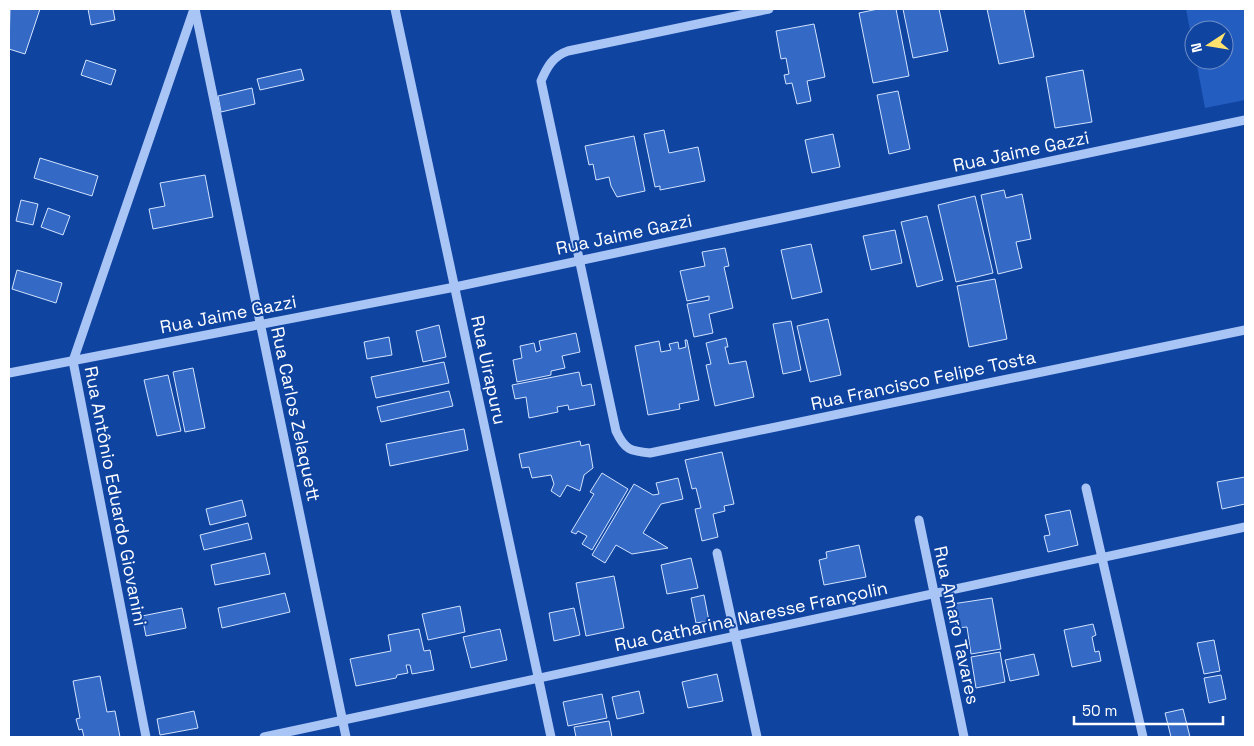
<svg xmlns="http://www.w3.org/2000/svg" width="1254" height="746" font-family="'Space Grotesk',sans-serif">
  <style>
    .green { fill: #235dc0 }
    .building { fill: #346ac6; stroke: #d2e3fe }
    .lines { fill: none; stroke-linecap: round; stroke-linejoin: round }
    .minor { stroke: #a9c5f6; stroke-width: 9 }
    .labels { text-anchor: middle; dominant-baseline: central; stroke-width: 4; stroke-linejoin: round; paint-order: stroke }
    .street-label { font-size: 18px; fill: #fff; stroke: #1044a1 }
  </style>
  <rect width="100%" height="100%" fill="#1044a1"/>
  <path class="green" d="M 1186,9 L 1245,9 L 1245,100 L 1205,108 L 1196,60 L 1224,60 L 1224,30 L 1194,30 L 1194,51 Z"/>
  <g class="building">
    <path d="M 10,9 L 40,9 L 25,54 L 9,49 Z"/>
    <path d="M 88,9 L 113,9 L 115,20 L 91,25 Z"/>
    <path d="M 878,9 L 896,9 L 909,76 L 873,83 L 859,13 Z"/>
    <path d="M 903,9 L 939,9 L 948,51 L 913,58 Z"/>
    <path d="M 987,9 L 1024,9 L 1034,57 L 999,64 Z"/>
    <path d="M 814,24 L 825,77 L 807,81 L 811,101 L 797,104 L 792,83 L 786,84 L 784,75 L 789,74 L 786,58 L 781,59 L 776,31 Z"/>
    <path d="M 86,60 L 116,70 L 111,85 L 81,75 Z"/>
    <path d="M 301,69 L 304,80 L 260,90 L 257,79 Z"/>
    <path d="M 1083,70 L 1092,122 L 1055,128 L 1046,77 Z"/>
    <path d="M 252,88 L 255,104 L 221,112 L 218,96 Z"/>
    <path d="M 898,91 L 910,149 L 889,154 L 877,95 Z"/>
    <path d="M 664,130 L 669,153 L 698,147 L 705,181 L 660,190 L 660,186 L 655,187 L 644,134 Z"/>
    <path d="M 833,134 L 840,167 L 812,173 L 805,140 Z"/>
    <path d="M 634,136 L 645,191 L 617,197 L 611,186 L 609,177 L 596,180 L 593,164 L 589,165 L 585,146 Z"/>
    <path d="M 40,158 L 98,176 L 92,196 L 34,178 Z"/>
    <path d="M 205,175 L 213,217 L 153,229 L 149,209 L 165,206 L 160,183 Z"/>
    <path d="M 1004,190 L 1006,198 L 1022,194 L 1031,239 L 1016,242 L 1022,268 L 998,274 L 981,195 Z"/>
    <path d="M 975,196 L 993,273 L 956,282 L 938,205 Z"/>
    <path d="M 21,200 L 38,204 L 33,225 L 16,221 Z"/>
    <path d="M 48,208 L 70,216 L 63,235 L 41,227 Z"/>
    <path d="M 927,216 L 943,280 L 917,287 L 901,222 Z"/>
    <path d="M 895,230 L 902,263 L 871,270 L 863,236 Z"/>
    <path d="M 811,244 L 822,292 L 792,299 L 781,250 Z"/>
    <path d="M 725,248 L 729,266 L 724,267 L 733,308 L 709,314 L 713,333 L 694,337 L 687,304 L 709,300 L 709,296 L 687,301 L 680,271 L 705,266 L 702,252 Z"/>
    <path d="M 17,270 L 62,283 L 56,303 L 12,289 Z"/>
    <path d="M 995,279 L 1007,339 L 969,347 L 957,286 Z"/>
    <path d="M 828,319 L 841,375 L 810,382 L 797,326 Z"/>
    <path d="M 791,321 L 801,370 L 783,374 L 773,324 Z"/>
    <path d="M 439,325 L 446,357 L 423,362 L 416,331 Z"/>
    <path d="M 576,333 L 580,352 L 562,356 L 565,368 L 551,371 L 551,375 L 517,382 L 513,360 L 522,358 L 520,346 L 534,343 L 536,352 L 541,350 L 539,341 Z"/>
    <path d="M 389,337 L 392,355 L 367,359 L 364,342 Z"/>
    <path d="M 726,338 L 728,347 L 725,347 L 729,364 L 746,361 L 754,397 L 715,406 L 706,365 L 711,364 L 706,343 Z"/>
    <path d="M 685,340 L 687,340 L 699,400 L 679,404 L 680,409 L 648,415 L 635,346 L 659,341 L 661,352 L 671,350 L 669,344 L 678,342 L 679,349 L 686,347 Z"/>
    <path d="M 444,362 L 449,383 L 376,398 L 371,377 Z"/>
    <path d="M 193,368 L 205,428 L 185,432 L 173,372 Z"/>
    <path d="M 579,372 L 582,386 L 591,384 L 595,405 L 569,410 L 568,405 L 557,407 L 558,412 L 529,418 L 526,397 L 515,399 L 512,385 Z"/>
    <path d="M 168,375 L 181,431 L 157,436 L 144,380 Z"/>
    <path d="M 449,391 L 453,406 L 381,422 L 377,407 Z"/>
    <path d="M 464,429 L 468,450 L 390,466 L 386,444 Z"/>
    <path d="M 580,441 L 581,446 L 589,444 L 593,468 L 584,475 L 580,491 L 567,485 L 560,497 L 551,491 L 554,484 L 551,475 L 532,478 L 529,467 L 522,468 L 519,454 Z"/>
    <path d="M 722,452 L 734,504 L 724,506 L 725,511 L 713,514 L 718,537 L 702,541 L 695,509 L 701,508 L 696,488 L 692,489 L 685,460 Z"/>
    <path d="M 602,473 L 628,489 L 592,550 L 582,544 L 587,536 L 578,531 L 576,534 L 571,532 L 594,494 L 590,492 Z"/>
    <path d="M 1245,477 L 1245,504 L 1222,509 L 1217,482 Z"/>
    <path d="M 678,478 L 683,499 L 661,504 L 643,533 L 668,548 L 632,554 L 616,545 L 605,563 L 592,555 L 634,484 L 653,495 L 659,494 L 656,483 Z"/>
    <path d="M 242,500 L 246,516 L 210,525 L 206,509 Z"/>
    <path d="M 1070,510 L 1078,545 L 1048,552 L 1044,536 L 1050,535 L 1045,515 Z"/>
    <path d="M 248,523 L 252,539 L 204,550 L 200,535 Z"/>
    <path d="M 859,545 L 866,577 L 824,585 L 819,560 L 827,558 L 826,552 Z"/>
    <path d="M 265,553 L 270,574 L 215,585 L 211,565 Z"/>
    <path d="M 691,558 L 698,588 L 667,594 L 661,565 Z"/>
    <path d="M 614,576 L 624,628 L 586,636 L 576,583 Z"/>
    <path d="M 285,593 L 290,612 L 222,628 L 218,608 Z"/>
    <path d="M 704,595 L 709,621 L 696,623 L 691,598 Z"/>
    <path d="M 992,598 L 1001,649 L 971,654 L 967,627 L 956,628 L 952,604 Z"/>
    <path d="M 460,606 L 465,632 L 428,640 L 422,614 Z"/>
    <path d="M 182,608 L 186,628 L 146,636 L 142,616 Z"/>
    <path d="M 574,608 L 580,635 L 554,641 L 549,613 Z"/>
    <path d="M 1093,624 L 1096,635 L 1092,637 L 1095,652 L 1099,651 L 1101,661 L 1072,667 L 1064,630 Z"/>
    <path d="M 419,629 L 424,651 L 430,650 L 434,670 L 412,674 L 410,665 L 406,665 L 408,673 L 397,675 L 396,678 L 356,686 L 350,659 L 391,651 L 388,635 Z"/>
    <path d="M 500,629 L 507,660 L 471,668 L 463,637 Z"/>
    <path d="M 1214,640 L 1220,671 L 1204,674 L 1197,643 Z"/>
    <path d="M 1000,652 L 1005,682 L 976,688 L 971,657 Z"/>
    <path d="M 1034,654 L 1039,675 L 1010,681 L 1005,660 Z"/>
    <path d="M 717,674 L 723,701 L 688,708 L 682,682 Z"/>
    <path d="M 1221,675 L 1226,699 L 1209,703 L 1204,678 Z"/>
    <path d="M 100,676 L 107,712 L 115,711 L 120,737 L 84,737 L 82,729 L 79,730 L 76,719 L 80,718 L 73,681 Z"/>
    <path d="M 639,691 L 644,713 L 617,719 L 612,697 Z"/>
    <path d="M 602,694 L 607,718 L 568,726 L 563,702 Z"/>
    <path d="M 1183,709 L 1190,737 L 1171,737 L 1165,713 Z"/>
    <path d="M 194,711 L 198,728 L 160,735 L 157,719 Z"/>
    <path d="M 609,721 L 612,737 L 576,737 L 574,727 Z"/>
  </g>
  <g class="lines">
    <g class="minor">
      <path d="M 195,9 L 346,737"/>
      <path d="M 395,9 L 551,737"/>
      <path d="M 769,9 L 568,51 C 553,56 547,67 541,81 L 616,431 C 625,450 630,451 650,453 L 1245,330"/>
      <path d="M 9,373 L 455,287 L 1245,120"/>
      <path d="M 1086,488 L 1143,737"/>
      <path d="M 919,520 L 964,737"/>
      <path d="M 717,553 L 757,737"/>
      <path d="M 146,737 L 73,361 L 194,9"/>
      <path d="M 264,737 L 1245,527"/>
    </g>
  </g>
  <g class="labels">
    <g class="street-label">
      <text transform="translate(1021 151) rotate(-12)">Rua Jaime Gazzi</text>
      <text transform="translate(624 234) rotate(-12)">Rua Jaime Gazzi</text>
      <text transform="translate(228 314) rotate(-11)">Rua Jaime Gazzi</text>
      <text transform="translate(489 370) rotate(78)">Rua Uirapuru</text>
      <text transform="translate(923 380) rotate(-12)">Rua Francisco Felipe Tosta</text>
      <text transform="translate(296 414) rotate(78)">Rua Carlos Zelaquett</text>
      <text transform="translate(116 496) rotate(79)">Rua Antônio Eduardo Giovanini</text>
      <text transform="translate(751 616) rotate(-12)">Rua Catharina Naresse Françolin</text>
      <text transform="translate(957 625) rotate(78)">Rua Amaro Tavares</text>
    </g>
  </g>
  <rect width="1254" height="746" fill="none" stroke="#ffffff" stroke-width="20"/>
  <g transform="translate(1209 45) rotate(258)"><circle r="24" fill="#1044a1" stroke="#708fc7"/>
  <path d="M0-4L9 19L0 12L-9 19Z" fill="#ffe16d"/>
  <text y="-8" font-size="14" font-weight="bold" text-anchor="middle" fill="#ffffff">N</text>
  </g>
  <path d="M1074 716v8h149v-8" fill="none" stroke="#ffffff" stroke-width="2.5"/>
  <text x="1082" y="716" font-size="15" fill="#ffffff" stroke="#1044a1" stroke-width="4" paint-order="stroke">50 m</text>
</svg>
